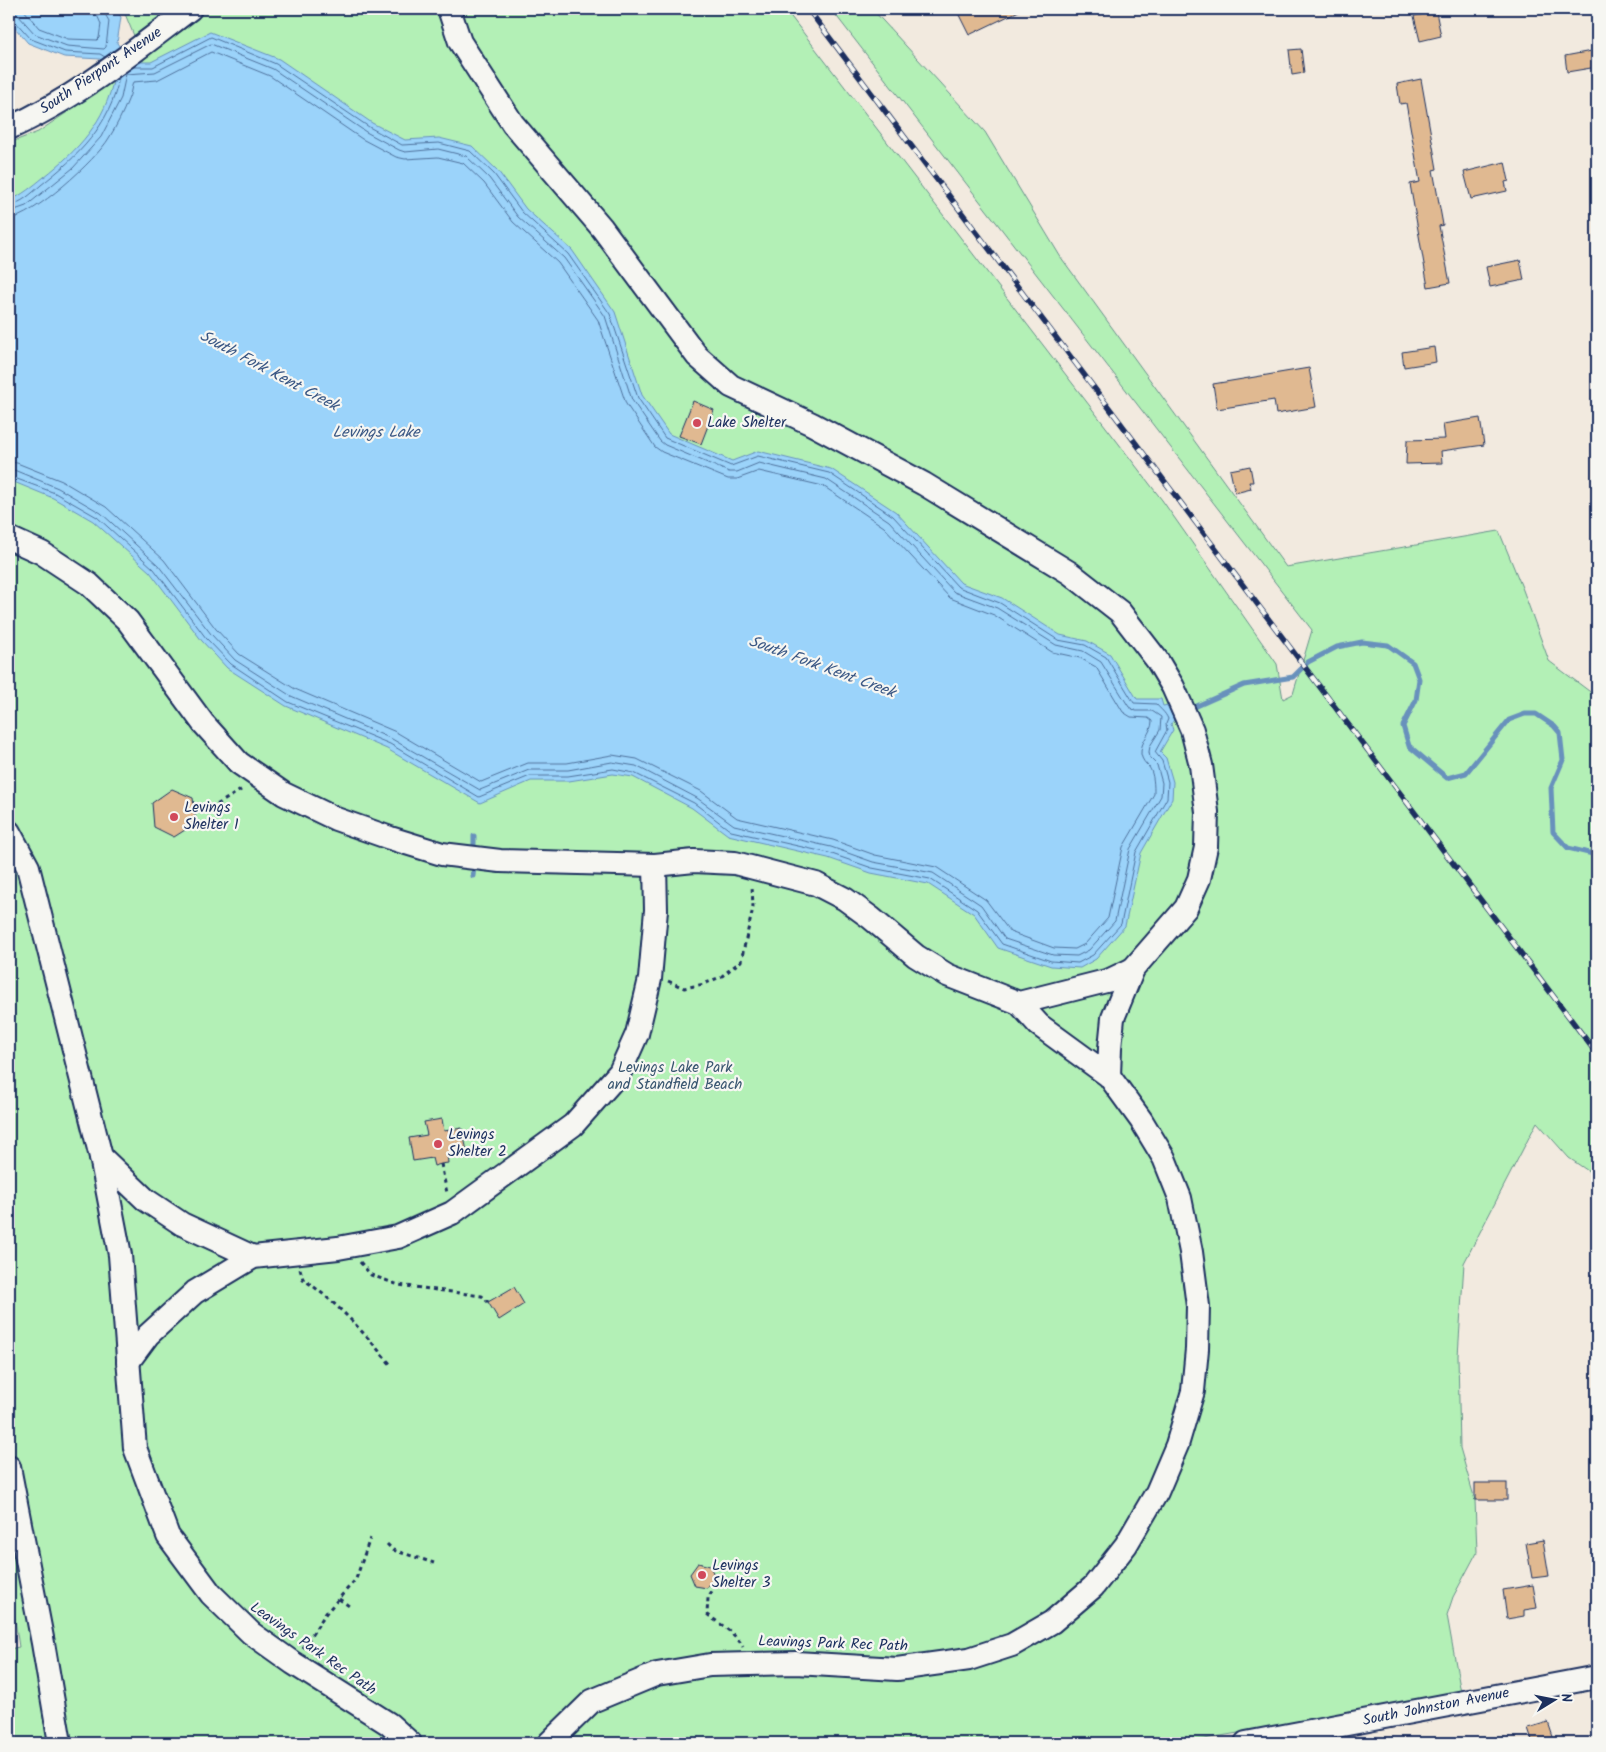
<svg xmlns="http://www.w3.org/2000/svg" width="1606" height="1752" font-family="Kalam,sans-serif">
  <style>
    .green { fill: #b3f0b6; stroke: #67908a }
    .water { fill: #9bd3fa; stroke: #6891bc }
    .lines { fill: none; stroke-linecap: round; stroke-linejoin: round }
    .shore { stroke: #4e719c; stroke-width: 1 }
    .stream { stroke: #6891bc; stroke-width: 5 }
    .building { fill: #e0b991; stroke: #1b2f5e }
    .minor-casing { stroke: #1b2f5e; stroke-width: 26 }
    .path { stroke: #1b2f5e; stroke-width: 3; stroke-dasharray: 4 4; stroke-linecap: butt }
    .minor { stroke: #f6f6f2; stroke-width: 22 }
    .rail-casing { stroke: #1b2f5e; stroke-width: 5.5 }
    .rail { stroke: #f6f6f2; stroke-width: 4; stroke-dasharray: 11; stroke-linecap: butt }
    .poi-dot { fill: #d1495b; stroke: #f6f6f2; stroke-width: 2 }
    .labels { text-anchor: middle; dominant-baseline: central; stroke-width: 4.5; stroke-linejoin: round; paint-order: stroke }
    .street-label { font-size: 15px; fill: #1b2f5e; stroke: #f6f6f2 }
    .poi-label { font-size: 15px; fill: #1b2f5e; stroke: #f6f6f2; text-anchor: start }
    .park-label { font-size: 15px; fill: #395670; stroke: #f6f6f2 }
    .water-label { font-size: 16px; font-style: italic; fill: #3b5885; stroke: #f6f6f2 }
  </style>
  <rect width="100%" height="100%" fill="#f2eadf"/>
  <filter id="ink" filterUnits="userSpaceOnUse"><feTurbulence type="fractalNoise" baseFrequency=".02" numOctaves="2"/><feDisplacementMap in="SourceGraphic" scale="10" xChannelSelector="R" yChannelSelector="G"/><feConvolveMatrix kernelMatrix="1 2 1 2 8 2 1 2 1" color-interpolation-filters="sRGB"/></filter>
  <g filter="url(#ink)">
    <path class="green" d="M 123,9 L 785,9 L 1162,500 L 1277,664 L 1283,699 L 1293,694 L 1312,630 L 831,9 L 872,9 L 985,132 L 1060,256 L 1286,567 L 1499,531 L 1523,590 L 1549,661 L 1597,697 L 1597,1177 L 1569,1158 L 1537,1122 L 1464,1263 L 1458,1356 L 1460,1448 L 1475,1500 L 1477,1552 L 1453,1597 L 1447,1615 L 1461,1693 L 1182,1743 L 9,1743 L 9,1649 L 19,1647 L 9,1581 L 9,143 L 38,132 L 144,60 Z"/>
    <path class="water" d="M 9,9 L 114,9 L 121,17 L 117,43 L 131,62 L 151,62 L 210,32 L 279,59 L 372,123 L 405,140 L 439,138 L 472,146 L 498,171 L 526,209 L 572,250 L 615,312 L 642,395 L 669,434 L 732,461 L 758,451 L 831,469 L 896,512 L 961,583 L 1002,598 L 1060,635 L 1087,641 L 1110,654 L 1137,699 L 1161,699 L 1163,706 L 1168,705 L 1174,720 L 1171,724 L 1173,730 L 1160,752 L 1166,758 L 1173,782 L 1172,799 L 1141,853 L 1125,926 L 1096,959 L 1080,968 L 1051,966 L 998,948 L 974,914 L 928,884 L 871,873 L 828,858 L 728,835 L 692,808 L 633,777 L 613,774 L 569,781 L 531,781 L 480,803 L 387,749 L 286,706 L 227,668 L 202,641 L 150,572 L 93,521 L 53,498 L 9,480 L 9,201 C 22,195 33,186 44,177 C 78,150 106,121 114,77 L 100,59 L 64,57 L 28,43 L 9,21 Z"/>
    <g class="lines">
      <g class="shore">
        <path d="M 23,9 L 39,28 L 68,39 L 97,40 L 99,38 L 101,24 L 97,15 L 97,9"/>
        <path d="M 9,12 L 18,15 L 35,34 L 67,46 L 104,49 L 106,47 L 109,21 L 105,14 L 104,9"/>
        <path d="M 9,18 L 14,20 L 31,39 L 65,52 L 100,54 L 105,57"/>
        <path d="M 9,205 C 21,204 32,193 41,185 C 78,156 110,126 119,78"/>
        <path d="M 9,212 L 26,206 L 73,168 L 101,137 L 121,98 L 126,74 L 155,72 L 211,44 L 273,69 L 366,132 L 399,150 L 405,152 L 438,149 L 466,156 L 489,178 L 518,217 L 564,258 L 605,316 L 632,400 L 660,441 L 665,445 L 729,472 L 737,472 L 759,463 L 826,479 L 889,521 L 954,592 L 997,608 L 1056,645 L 1083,651 L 1101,662 L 1129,707 L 1136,711 L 1152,711 L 1161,717 L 1160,730 L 1150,746 L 1149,752 L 1150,758 L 1157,765 L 1162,783 L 1161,796 L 1130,849 L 1115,921 L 1089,950 L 1077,956 L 1053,955 L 1005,939 L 981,905 L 933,873 L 873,862 L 831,847 L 734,825 L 697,798 L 636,766 L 612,762 L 568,770 L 529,770 L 480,790 L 392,739 L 291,696 L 235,660 L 211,634 L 158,565 L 101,513 L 58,488 L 14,470 L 9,469"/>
        <path d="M 9,219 C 32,218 97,159 109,138 C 116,127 123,113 128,100 C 131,94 131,88 133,82 L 157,80 L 211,52 L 270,76 L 362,139 L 396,157 L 405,159 L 438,157 L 463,163 L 484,183 L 513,222 L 558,263 L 598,320 L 626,404 L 655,447 L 662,452 L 728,479 L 737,479 L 759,471 L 823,486 L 884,527 L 950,598 L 994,615 L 1052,652 L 1080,658 L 1096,667 L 1123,712 L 1131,717 L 1148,718 L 1152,721 C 1152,733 1140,741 1141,754 C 1142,760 1145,763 1149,767 C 1154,774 1154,786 1154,794 L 1123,847 L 1108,918 L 1085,944 L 1075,949 L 1054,948 L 1010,932 L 986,900 L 936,867 L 875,855 L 833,840 L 737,818 L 701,791 L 637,759 L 612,755 L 567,763 L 528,763 L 481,782 L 396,732 L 295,689 L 239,654 L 216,629 L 164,560 L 106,507 L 62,481 L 17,463 L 9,462"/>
        <path d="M 9,476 L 55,493 L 97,517 L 154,569 L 206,638 L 231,664 L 288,702 L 390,744 L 479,797 L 530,776 L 568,776 L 613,769 L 634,773 L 694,803 L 731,831 L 829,853 L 872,868 L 930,879 L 977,910 L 1002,944 L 1051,961 L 1078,963 L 1093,955 L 1121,924 L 1136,852 L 1167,798 L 1168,782 L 1162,761 L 1155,752 L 1167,730 L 1166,724 L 1168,719 C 1165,712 1161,710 1156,704 L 1134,703 L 1106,657 L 1085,645 L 1058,640 L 1000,603 L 958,587 L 893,516 L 829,473 L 758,456 L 731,466 L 665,438 L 638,398 L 610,314 L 568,254 L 522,212 L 494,174 L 470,151 L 439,143 L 402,145 L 369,127 L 276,64 L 211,37 L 153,67 L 133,67"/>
      </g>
      <g class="stream">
        <path d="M 1190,709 L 1244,685 L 1293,677 L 1308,662 L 1337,647 L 1362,642 L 1388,645 L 1413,663 L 1419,679 L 1416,700 L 1403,726 L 1409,746 L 1447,778 L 1466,773 L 1509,720 L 1525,714 L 1536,714 L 1554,726 L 1560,733 L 1563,760 L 1551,788 L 1553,832 L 1568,848 L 1597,855"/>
        <path d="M 474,847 L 474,836"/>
        <path d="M 473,876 L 474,866"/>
      </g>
    </g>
    <g class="building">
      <path d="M 966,9 L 1023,9 L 969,35 L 958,13 Z"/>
      <path d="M 1436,12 L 1441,36 L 1420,41 L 1414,16 Z"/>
      <path d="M 1301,49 L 1304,73 L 1292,75 L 1289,50 Z"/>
      <path d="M 1597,50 L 1597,67 L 1567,72 L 1565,56 Z"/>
      <path d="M 1421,79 L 1437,169 L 1433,170 L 1443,225 L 1439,226 L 1450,283 L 1428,287 L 1410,184 L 1420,182 L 1406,103 L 1400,104 L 1397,84 Z"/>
      <path d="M 1505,162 L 1509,181 L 1505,182 L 1507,191 L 1471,199 L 1464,172 Z"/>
      <path d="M 1520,260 L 1524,280 L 1490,287 L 1486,267 Z"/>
      <path d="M 1434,347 L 1436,362 L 1404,367 L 1402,352 Z"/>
      <path d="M 1309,368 L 1316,407 L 1276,414 L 1274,400 L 1217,409 L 1213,384 Z"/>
      <path d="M 693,401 L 714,410 L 701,444 L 679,436 Z"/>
      <path d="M 1480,418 L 1484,445 L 1441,451 L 1442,463 L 1406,464 L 1407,440 L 1445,439 L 1443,424 Z"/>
      <path d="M 1250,466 L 1253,482 L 1249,482 L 1251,489 L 1235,493 L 1230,470 Z"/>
      <path d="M 172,789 L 193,798 L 196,823 L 174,837 L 154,827 L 152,803 Z"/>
      <path d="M 442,1119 L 444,1131 L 462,1128 L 467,1151 L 447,1154 L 448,1163 L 441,1164 L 434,1166 L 432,1158 L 413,1161 L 409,1138 L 427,1135 L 424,1122 Z"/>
      <path d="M 514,1287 L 524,1304 L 499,1320 L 488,1302 Z"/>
      <rect x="1475" y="1483" width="32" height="17"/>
      <path d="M 1543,1540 L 1549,1576 L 1532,1578 L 1526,1543 Z"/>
      <path d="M 698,1563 L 710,1566 L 715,1577 L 707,1588 L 695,1586 L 690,1574 Z"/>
      <path d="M 1533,1585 L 1537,1608 L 1524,1610 L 1524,1616 L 1507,1619 L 1503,1590 Z"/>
      <path d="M 1548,1722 L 1555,1743 L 1533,1743 L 1528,1728 Z"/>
    </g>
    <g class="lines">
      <g class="minor-casing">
        <g id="minor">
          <path d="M 449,9 L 460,42 L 513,124 L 602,228 L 697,356 L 731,386 L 812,424 L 924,484 L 1070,573 L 1120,612 L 1157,660 L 1173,687 L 1192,730 L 1201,765 L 1207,812 L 1206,847 L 1199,879 L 1186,908 L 1133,969 L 1113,1018 L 1110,1048 L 1109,1076"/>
          <path d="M 9,128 C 75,99 133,52 190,9"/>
          <path d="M 9,538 L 42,553 L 89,584 L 128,621 L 203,723 L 239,763 L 284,794 L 336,819 L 390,838 L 442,854 L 500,861 L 655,865 L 694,861 L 735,863 L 816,884 L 845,899 L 871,918 L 916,956 L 947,975 L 1019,1003 L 1110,980 L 1133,969"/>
          <path d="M 9,832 L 28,867 L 101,1157 L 120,1255 L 135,1448 L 168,1536 L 211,1594 L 251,1633 L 293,1663 L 389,1724 L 410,1743"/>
          <path d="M 101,1157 L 146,1200 L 182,1224 L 253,1257"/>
          <path d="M 128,1362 L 148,1335 L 195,1292 L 253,1257 L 338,1248 L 398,1237 L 452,1213 L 573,1125 L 620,1072 L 637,1034 L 650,979 L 656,910 L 655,865"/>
          <path d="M 9,1467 L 43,1643 L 60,1743"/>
          <path d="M 549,1743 L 592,1701 L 657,1674 L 710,1665 L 796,1663 L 897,1669 L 969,1659 L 1012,1645 L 1052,1622 L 1093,1587 L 1126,1545 L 1157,1492 L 1177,1445 L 1193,1391 L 1197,1349 L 1198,1306 L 1191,1252 L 1180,1198 L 1164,1158 L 1141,1120 L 1109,1076 L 1039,1025 L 1019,1003"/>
          <path d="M 1246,1743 L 1597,1677"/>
        </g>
      </g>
      <g class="path">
        <path d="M 194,810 L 215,806 L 244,788"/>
        <path d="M 668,981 L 684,988 L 704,984 L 722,976 L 741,961 L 753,908 L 752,885"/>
        <path d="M 441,1164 L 447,1193"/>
        <path d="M 360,1262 L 371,1275 L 399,1285 L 482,1296 L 488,1302"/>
        <path d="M 300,1269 L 303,1279 C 337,1302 365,1334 391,1365"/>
        <path d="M 387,1544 L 393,1550 L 434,1563"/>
        <path d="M 715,1577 L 717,1582 L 708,1598 L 707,1614 C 719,1624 735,1632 743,1647"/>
        <path d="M 339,1599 L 349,1606"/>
        <path d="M 303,1648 L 326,1613 L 356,1579 L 370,1538"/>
      </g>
      <use href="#minor" class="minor"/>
      <g class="rail-casing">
        <path id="rail" d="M 808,9 L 1597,1054"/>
      </g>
      <use href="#rail" class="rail"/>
    </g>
  </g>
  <g class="poi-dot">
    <circle cx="697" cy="423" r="5"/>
    <circle cx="174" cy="817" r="5"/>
    <circle cx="438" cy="1144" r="5"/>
    <circle cx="702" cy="1575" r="5"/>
  </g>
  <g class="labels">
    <g class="street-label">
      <text transform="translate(101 71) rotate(-34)">South Pierpont Avenue</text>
      <text transform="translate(833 1644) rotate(2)">Leavings Park Rec Path</text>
      <text transform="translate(313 1649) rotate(35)">Leavings Park Rec Path</text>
      <text transform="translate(1436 1707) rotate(-11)">South Johnston Avenue</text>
    </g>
    <g class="poi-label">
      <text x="707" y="423">Lake Shelter</text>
      <text x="184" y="808">Levings<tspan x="184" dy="17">Shelter 1</tspan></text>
      <text x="448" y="1135">Levings<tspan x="448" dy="17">Shelter 2</tspan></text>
      <text x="712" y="1566">Levings<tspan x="712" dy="17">Shelter 3</tspan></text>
    </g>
    <g class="park-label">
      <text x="675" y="1068">Levings Lake Park<tspan x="675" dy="17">and Standfield Beach</tspan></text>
    </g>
    <g class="water-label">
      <text transform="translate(269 371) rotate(28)">South Fork Kent Creek</text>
      <text x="376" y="432">Levings Lake</text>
      <text transform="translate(822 667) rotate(20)">South Fork Kent Creek</text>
    </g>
  </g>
  <rect width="1606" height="1752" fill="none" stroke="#f6f6f2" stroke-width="30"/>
  <rect x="15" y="15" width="1576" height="1722" fill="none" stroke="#1b2f5e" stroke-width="2" filter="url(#ink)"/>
  <g transform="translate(1554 1700) rotate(80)" stroke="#f6f6f2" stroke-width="4" paint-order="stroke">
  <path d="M0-4L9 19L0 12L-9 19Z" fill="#1b2f5e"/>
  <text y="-8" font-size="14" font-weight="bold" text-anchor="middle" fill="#1b2f5e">N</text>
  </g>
</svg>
